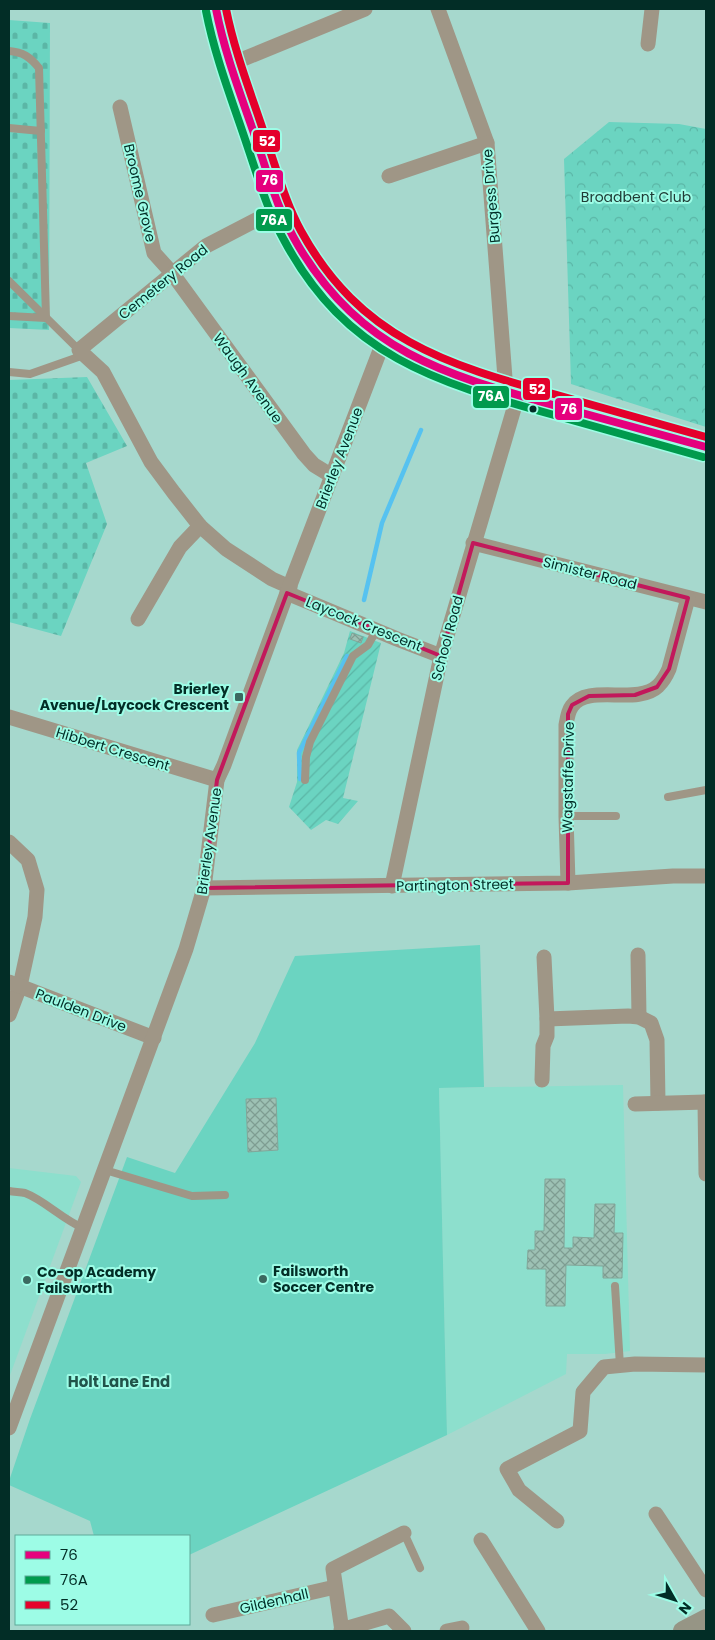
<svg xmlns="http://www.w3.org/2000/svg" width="715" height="1640" font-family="Poppins,sans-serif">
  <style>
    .built { fill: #8ddfcd }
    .grass { fill: #6bd4c1 }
    .cemetery { fill: url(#cemetery-stones) }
    .park { fill: url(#park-crowns) }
    .garden { fill: url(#garden-furrows) }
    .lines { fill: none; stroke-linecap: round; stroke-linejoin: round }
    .stream { stroke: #56c2f0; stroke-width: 4.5 }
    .building { fill: url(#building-cross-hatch); stroke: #82a699 }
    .lane { stroke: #9f9686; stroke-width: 8 }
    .street { stroke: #9f9686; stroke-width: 15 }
    .secondary { stroke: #969585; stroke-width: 20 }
    .bus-1-casing { stroke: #9dfce6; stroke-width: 11 }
    .bus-2-casing { stroke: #9dfce6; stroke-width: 11 }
    .bus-3-casing { stroke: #9dfce6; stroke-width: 11 }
    .bus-1 { stroke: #e5007d; stroke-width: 8 }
    .bus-2 { stroke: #009a4d; stroke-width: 8 }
    .bus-3 { stroke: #e4002b; stroke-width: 8 }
    .marked { fill: none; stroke: #c2185b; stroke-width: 4; stroke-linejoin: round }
    .bus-dot { fill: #022d26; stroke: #9dfce6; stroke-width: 2 }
    .poi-dot { fill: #3b6960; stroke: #9dfce6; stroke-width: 2 }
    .labels { text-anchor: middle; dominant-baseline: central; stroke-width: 4; stroke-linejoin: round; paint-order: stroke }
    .street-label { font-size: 14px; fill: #022d26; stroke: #9dfce6 }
    .park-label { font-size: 14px; fill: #203c36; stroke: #9dfce6 }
    .poi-label { font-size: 14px; font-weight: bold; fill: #022d26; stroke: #9dfce6; text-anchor: start }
    .neighbourhood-label { font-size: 15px; font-weight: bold; fill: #21544a; stroke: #9dfce6 }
    .line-badge { stroke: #9dfce6; stroke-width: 2 }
    .badge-label { font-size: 14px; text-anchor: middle; font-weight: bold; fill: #fff }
  </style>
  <defs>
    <pattern id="cemetery-stones" width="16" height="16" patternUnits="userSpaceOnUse" patternTransform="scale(1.25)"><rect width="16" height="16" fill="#6bd4c1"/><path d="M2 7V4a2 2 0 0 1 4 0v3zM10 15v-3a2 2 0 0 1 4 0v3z" fill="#5bb6a6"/></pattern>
    <pattern id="park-crowns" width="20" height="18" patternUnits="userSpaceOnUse" patternTransform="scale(1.25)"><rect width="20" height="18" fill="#6bd4c1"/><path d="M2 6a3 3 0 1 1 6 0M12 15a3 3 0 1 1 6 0" fill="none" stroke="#5bb6a6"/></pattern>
    <pattern id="garden-furrows" width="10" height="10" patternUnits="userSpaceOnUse" patternTransform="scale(1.25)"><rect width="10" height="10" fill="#6bd4c1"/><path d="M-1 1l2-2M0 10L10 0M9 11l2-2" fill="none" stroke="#5bb6a6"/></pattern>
    <pattern id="building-cross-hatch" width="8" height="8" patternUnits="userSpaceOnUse" patternTransform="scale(1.25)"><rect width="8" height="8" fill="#9dc1b4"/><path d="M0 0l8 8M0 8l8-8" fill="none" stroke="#7e9d92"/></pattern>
  </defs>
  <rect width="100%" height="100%" fill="#a6d8cd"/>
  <g class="built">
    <path d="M 623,1085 L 630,1351 L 605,1354 L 567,1354 L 566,1374 L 447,1435 L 439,1088 Z"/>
    <path d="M 9,1168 L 76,1176 L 81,1182 L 9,1378 Z"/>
  </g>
  <path class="grass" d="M 480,945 L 484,1087 L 439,1088 L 447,1435 L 189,1555 L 189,1536 L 94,1536 L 90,1521 L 9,1485 L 9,1481 L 30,1419 L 127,1157 L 175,1173 L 255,1043 L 295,956 Z"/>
  <g class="cemetery">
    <path d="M 9,20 L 50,23 L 49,330 L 9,328 Z"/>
    <path d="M 87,377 L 127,446 L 86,463 L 107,524 L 61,636 L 9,622 L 9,380 Z"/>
  </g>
  <path class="park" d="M 609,122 L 679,124 L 706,129 L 706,427 L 571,384 L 564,159 Z"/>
  <path class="garden" d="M 350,631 L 381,643 L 343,798 L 358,801 L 338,824 L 326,820 L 311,830 L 289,807 L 297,782 L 297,750 L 344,653 Z"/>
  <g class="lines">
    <g class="stream">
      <path d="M 364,600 L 382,523 L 421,430"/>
      <path d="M 300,779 L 299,753 L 347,656"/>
    </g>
  </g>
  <g class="building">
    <path d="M 352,633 L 363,637 L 361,643 L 350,639 Z"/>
    <path d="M 276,1098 L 278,1150 L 248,1152 L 246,1099 Z"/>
    <path d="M 545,1179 L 565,1179 L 564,1248 L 573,1248 L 573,1237 L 594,1238 L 595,1204 L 615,1204 L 614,1233 L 623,1233 L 622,1278 L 603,1278 L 603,1266 L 566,1265 L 565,1306 L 546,1306 L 546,1269 L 527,1269 L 528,1250 L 535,1250 L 535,1231 L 544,1231 Z"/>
  </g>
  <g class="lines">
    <g class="lane">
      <path d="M 9,51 C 23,52 30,57 39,68 L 46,318 L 9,316"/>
      <path d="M 9,128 L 41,131"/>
      <path d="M 9,281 L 79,350"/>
      <path d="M 9,372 L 30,374 L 84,355"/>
      <path d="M 305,780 L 306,757 L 310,742 L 353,656 L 368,645 L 376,631"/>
      <path d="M 668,797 L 706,790"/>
      <path d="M 566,816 L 616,816"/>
      <path d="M 105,1170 L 192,1196 L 225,1195"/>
      <path d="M 9,1191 C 14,1192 20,1192 25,1193 C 44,1200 62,1219 83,1228"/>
      <path d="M 615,1286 L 620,1366"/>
      <path d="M 404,1533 L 420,1568"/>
    </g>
    <g class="street">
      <path d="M 438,9 L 487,143 L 506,391"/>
      <path d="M 648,44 L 652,9"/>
      <path d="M 231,64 L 365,9"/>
      <path d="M 120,107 L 154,253 L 172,273 L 304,454 L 314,465 L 332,476"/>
      <path d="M 389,176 L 487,143"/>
      <path d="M 279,208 L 206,246 L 79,350 L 103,372 L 151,462 L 174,493 L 200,526 L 226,549 L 272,579 L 290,587"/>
      <path d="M 473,543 L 706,602"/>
      <path d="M 287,593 L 397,639 L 441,656"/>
      <path d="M 138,619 L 180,547 L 200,526"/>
      <path d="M 9,717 L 217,780"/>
      <path d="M 9,842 L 28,860 L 37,890 L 35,917 L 20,986 L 9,1015"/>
      <path d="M 568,883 L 566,816 L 566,725 C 567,719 568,711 572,706 C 588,683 637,706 658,686 C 663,681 666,676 669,669 L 688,598"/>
      <path d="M 392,886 L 441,656 L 518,395"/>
      <path d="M 204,888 L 568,883 L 673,876 L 706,876"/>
      <path d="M 638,955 L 639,1017"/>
      <path d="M 9,982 L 154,1038"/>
      <path d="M 547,1019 L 628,1016 L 639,1017 L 651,1023 L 657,1040 L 658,1103"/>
      <path d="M 542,1080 L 543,1046 L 547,1036 L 547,1019 L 544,957"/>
      <path d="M 705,1102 L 706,1174"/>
      <path d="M 635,1104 L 706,1102"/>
      <path d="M 9,1428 L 186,949 L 204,888 L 217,780 L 224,765 L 287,593 L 384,340"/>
      <path d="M 656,1514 L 706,1590"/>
      <path d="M 557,1521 L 519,1490 L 507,1469 L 580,1431 L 583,1392 L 604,1367 L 635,1364 L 706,1365"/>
      <path d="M 481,1540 L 538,1631"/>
      <path d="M 213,1615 L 335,1587"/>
      <path d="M 341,1630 L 389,1616 L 404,1631"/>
      <path d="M 342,1631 L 333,1569 L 404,1533"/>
      <path d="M 447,1631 L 462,1628"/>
    </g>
    <g class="secondary">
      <path d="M 216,9 C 223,54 242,99 257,142 C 269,178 279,215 299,247 C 321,282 350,318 385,340 C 436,374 495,389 554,405 C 604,419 655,433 706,447"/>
      <path d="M 683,1631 L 706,1619"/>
    </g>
    <g class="bus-1-casing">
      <path id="bus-1" d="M 216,9 C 225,55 242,98 257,142 C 269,178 279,214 299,247 C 362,351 443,374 553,405 C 604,419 655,433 706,447"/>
    </g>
    <g class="bus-2-casing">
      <path id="bus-2" d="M 206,11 C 215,57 232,100 247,145 C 258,177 267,210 284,240 C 346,356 435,382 554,415 C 604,429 653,443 703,457"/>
    </g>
    <g class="bus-3-casing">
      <path id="bus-3" d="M 226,9 C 235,54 252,96 266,139 C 277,170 285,202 301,231 C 360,338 446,365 557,395 C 606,409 656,423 706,437"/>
    </g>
    <use href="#bus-1" class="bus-1"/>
    <use href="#bus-2" class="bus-2"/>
    <use href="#bus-3" class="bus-3"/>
  </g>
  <path class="marked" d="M 473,543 L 688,598 L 669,669 L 657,687 L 635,695 L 589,696 L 572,705 L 568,714 L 568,883 L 204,888 L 217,780 L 287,593 L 441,656 Z"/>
  <circle class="bus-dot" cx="533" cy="409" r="4.5"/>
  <g class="poi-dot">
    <rect x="234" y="692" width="10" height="10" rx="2.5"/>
    <circle cx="263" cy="1279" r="5"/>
    <circle cx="27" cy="1280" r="5"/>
  </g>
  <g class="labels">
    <g class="street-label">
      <text transform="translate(140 193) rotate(77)">Broome Grove</text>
      <text transform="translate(491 196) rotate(-95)">Burgess Drive</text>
      <text transform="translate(163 282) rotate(-39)">Cemetery Road</text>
      <text transform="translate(248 378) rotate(54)">Waugh Avenue</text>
      <text transform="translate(339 458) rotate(-69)">Brierley Avenue</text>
      <text transform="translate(590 573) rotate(14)">Simister Road</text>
      <text transform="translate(364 624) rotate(22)">Laycock Crescent</text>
      <text transform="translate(447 638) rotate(-75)">School Road</text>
      <text transform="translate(113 749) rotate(17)">Hibbert Crescent</text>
      <text transform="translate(568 777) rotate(-89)">Wagstaffe Drive</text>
      <text transform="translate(209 841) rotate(-82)">Brierley Avenue</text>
      <text transform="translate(455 885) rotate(-1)">Partington Street</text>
      <text transform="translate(81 1010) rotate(21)">Paulden Drive</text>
      <text transform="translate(274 1601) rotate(-13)">Gildenhall</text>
    </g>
    <g class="park-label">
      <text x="636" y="197">Broadbent Club</text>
    </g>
    <g class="poi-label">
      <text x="229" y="689" text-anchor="end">Brierley<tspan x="229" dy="16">Avenue/Laycock Crescent</tspan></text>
      <text x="273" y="1271">Failsworth<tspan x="273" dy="16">Soccer Centre</tspan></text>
      <text x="37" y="1272">Co-op Academy<tspan x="37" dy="16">Failsworth</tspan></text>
    </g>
    <g class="neighbourhood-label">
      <text x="119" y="1381">Holt Lane End</text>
    </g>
  </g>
  <g class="line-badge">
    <rect x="252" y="129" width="29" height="24" rx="5" fill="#e4002b"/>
    <rect x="255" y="169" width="29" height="24" rx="5" fill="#e5007d"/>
    <rect x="255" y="208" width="38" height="24" rx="5" fill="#009a4d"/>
    <rect x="522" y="377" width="29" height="24" rx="5" fill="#e4002b"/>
    <rect x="472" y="385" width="38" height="24" rx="5" fill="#009a4d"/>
    <rect x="554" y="397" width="29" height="24" rx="5" fill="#e5007d"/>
  </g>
  <g class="badge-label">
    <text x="267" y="146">52</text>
    <text x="270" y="185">76</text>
    <text x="274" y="225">76A</text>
    <text x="537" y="394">52</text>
    <text x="491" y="401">76A</text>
    <text x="569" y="414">76</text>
  </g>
  <rect width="715" height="1640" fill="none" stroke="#022d26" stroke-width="20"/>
  <rect x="15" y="1535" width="175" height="90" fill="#9dfce6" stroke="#5fa999"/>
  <rect x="25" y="1551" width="25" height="8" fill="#e5007d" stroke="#5fa999"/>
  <text x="60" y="1560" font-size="15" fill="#022d26">76</text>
  <rect x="25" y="1576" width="25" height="8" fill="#009a4d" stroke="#5fa999"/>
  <text x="60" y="1585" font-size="15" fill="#022d26">76A</text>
  <rect x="25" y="1601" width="25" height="8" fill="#e4002b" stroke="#5fa999"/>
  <text x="60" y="1610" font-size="15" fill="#022d26">52</text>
  <g transform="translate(675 1600) rotate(129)" stroke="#9dfce6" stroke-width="4" paint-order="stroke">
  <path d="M0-4L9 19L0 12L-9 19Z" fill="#022d26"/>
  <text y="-8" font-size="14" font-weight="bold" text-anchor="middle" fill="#022d26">N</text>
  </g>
</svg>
